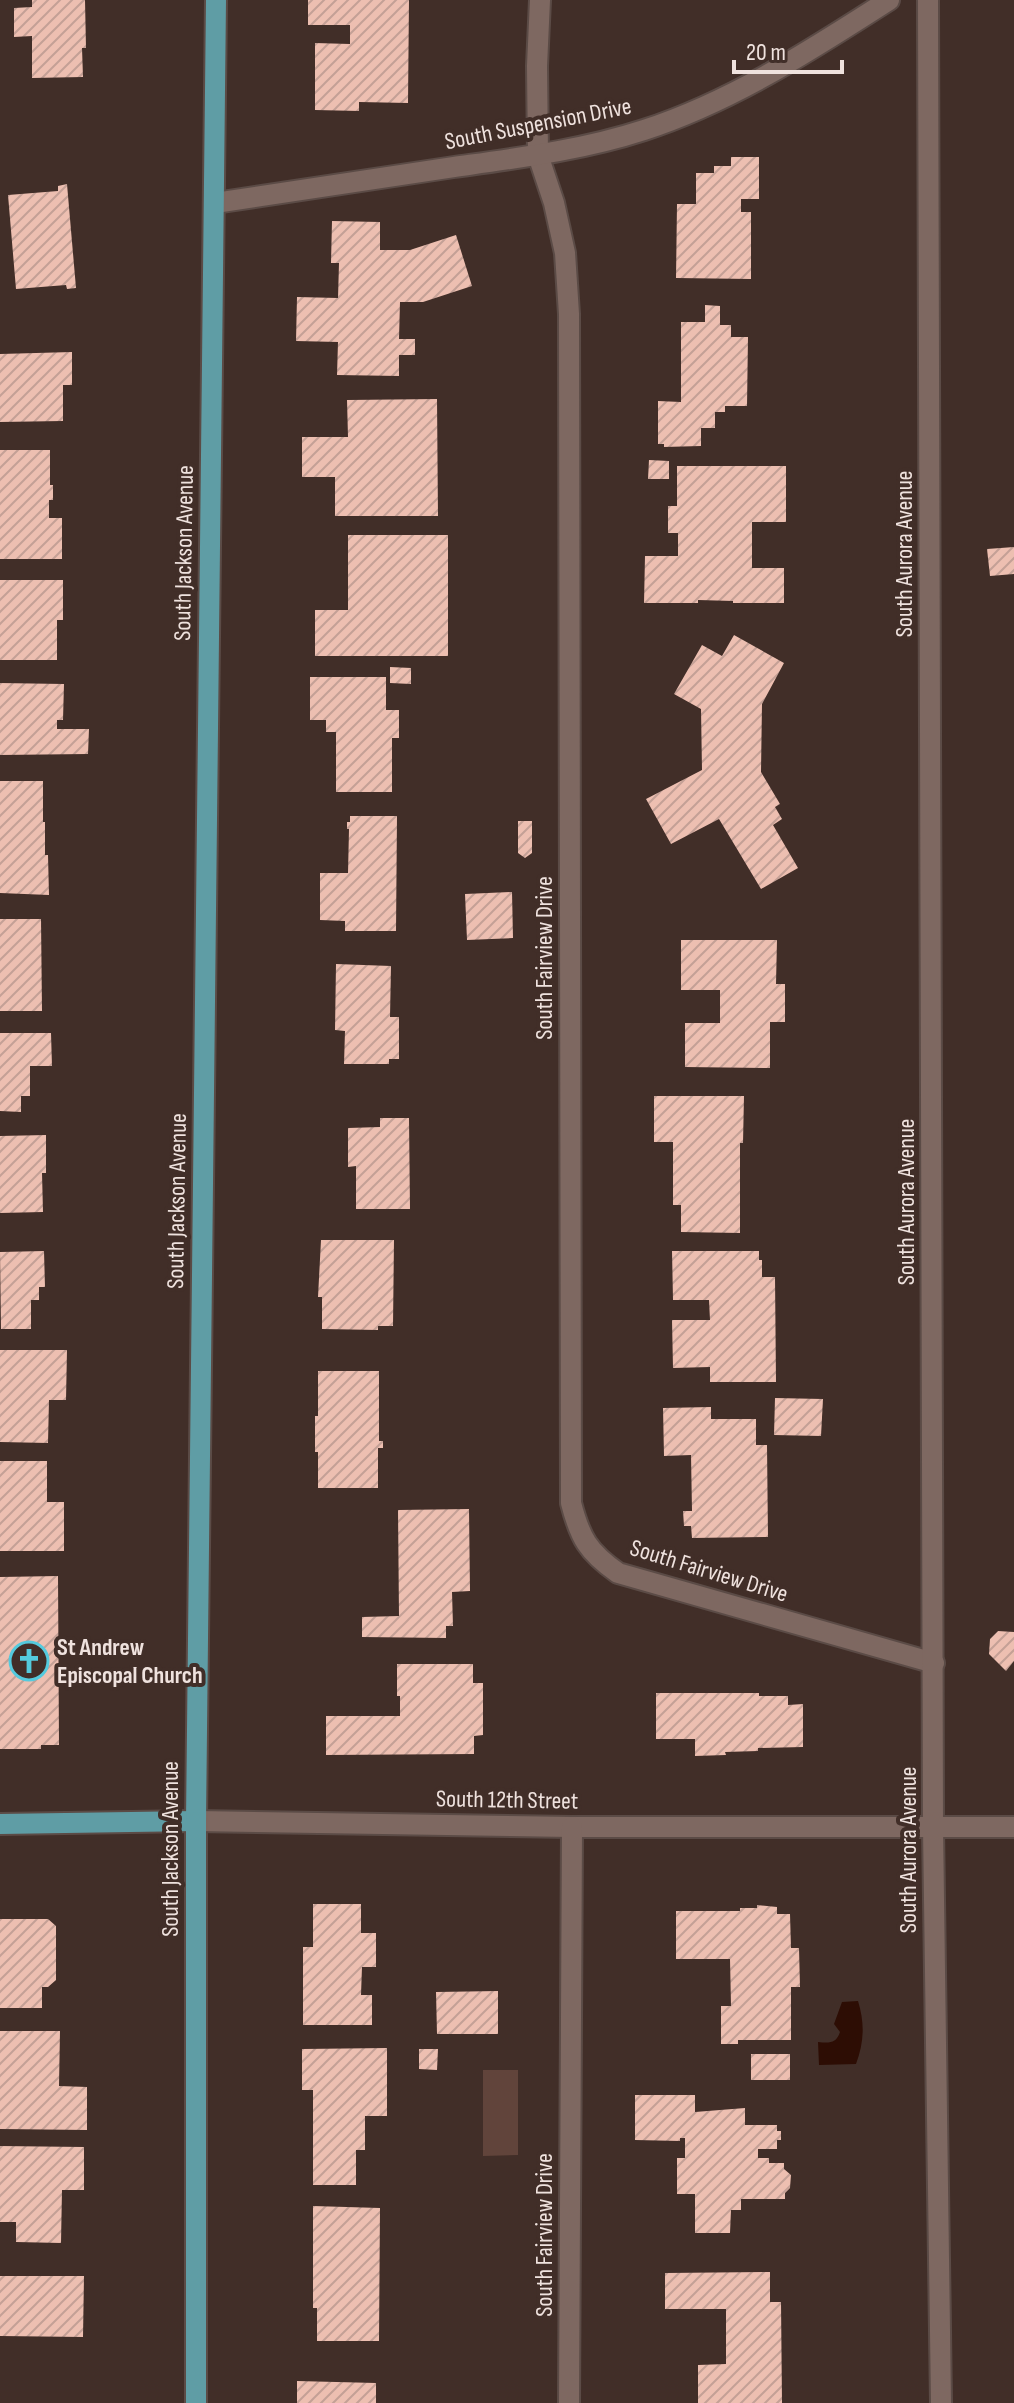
<svg xmlns="http://www.w3.org/2000/svg" width="1014" height="2403" font-family="'Sofia Sans Condensed',sans-serif">
  <style>
    .green { fill: #61443b }
    .water { fill: #2d0d04 }
    .building { fill: url(#building-hatch) }
    .lines { fill: none; stroke-linecap: round; stroke-linejoin: round }
    .minor-casing { stroke: #5b4b46; stroke-width: 24 }
    .major-casing { stroke: #5b4b46; stroke-width: 24 }
    .minor { stroke: #7e6861; stroke-width: 20 }
    .major { stroke: #5f9da5; stroke-width: 20 }
    .labels { text-anchor: middle; dominant-baseline: central; stroke-width: 8; stroke-linejoin: round; paint-order: stroke }
    .street-label { font-size: 24px; fill: #efe2de; stroke: #412e28 }
    .poi-label { font-size: 24px; font-weight: bold; fill: #efe2de; stroke: #412e28; text-anchor: start }
  </style>
  <defs>
    <pattern id="building-hatch" width="6" height="6" patternUnits="userSpaceOnUse" patternTransform="scale(2)"><rect width="6" height="6" fill="#edbfb1"/><path d="M-1 1l2-2M0 6l6-6M5 7l2-2" fill="none" stroke="#c4a096"/></pattern>
  </defs>
  <rect width="100%" height="100%" fill="#412e28"/>
  <path class="green" d="M 483,2070 L 518,2070 L 518,2155 L 483,2156 Z"/>
  <path class="water" d="M 858,2001 C 865,2024 864,2042 856,2064 L 819,2065 L 818,2042 C 829,2043 836,2044 840,2032 L 834,2024 L 842,2002 Z"/>
  <g class="building">
    <path d="M 32,0 L 85,0 L 86,48 L 82,48 L 83,77 L 32,78 L 32,36 L 14,37 L 14,8 L 32,7 Z"/>
    <path d="M 308,0 L 409,0 L 408,103 L 359,102 L 359,111 L 315,110 L 315,43 L 350,44 L 350,25 L 308,25 Z"/>
    <path d="M 731,157 L 759,157 L 759,199 L 741,199 L 741,212 L 751,212 L 751,279 L 676,278 L 677,204 L 696,204 L 696,173 L 714,173 L 714,166 L 731,166 Z"/>
    <path d="M 67,184 L 76,288 L 67,289 L 66,285 L 16,289 L 8,195 L 58,191 L 58,186 Z"/>
    <path d="M 332,221 L 380,222 L 380,250 L 410,250 L 456,235 L 472,286 L 423,302 L 400,302 L 399,339 L 415,339 L 415,355 L 399,355 L 399,376 L 337,375 L 338,342 L 296,341 L 297,297 L 338,298 L 339,263 L 331,263 Z"/>
    <path d="M 705,305 L 720,306 L 720,325 L 731,325 L 731,337 L 748,337 L 747,406 L 725,406 L 725,412 L 715,412 L 715,428 L 701,428 L 701,446 L 664,447 L 664,444 L 658,444 L 658,401 L 681,402 L 681,322 L 705,322 Z"/>
    <path d="M 72,352 L 72,385 L 63,385 L 63,421 L 0,422 L 0,354 Z"/>
    <path d="M 437,399 L 438,516 L 335,516 L 335,477 L 302,477 L 302,437 L 348,437 L 347,400 Z"/>
    <path d="M 0,450 L 50,450 L 50,485 L 53,485 L 53,500 L 49,500 L 49,518 L 62,518 L 62,559 L 0,559 Z"/>
    <path d="M 649,460 L 669,461 L 669,479 L 648,479 Z"/>
    <path d="M 677,466 L 786,466 L 786,522 L 752,522 L 752,568 L 784,568 L 784,603 L 733,603 L 733,601 L 698,600 L 698,603 L 644,603 L 645,556 L 678,556 L 678,533 L 668,533 L 668,506 L 677,506 Z"/>
    <path d="M 348,535 L 448,535 L 448,656 L 315,656 L 315,610 L 348,610 Z"/>
    <path d="M 1014,547 L 1014,574 L 990,576 L 987,549 Z"/>
    <path d="M 0,580 L 63,580 L 63,620 L 57,620 L 57,660 L 0,660 Z"/>
    <path d="M 734,635 L 784,663 L 762,704 L 761,772 L 780,804 L 775,807 L 782,819 L 773,825 L 798,868 L 761,889 L 719,819 L 671,844 L 646,799 L 702,770 L 701,709 L 674,694 L 702,645 L 722,656 Z"/>
    <path d="M 390,667 L 411,668 L 411,684 L 390,683 Z"/>
    <path d="M 310,677 L 386,677 L 386,710 L 399,710 L 399,738 L 392,738 L 392,792 L 336,792 L 336,732 L 326,732 L 326,720 L 310,720 Z"/>
    <path d="M 0,683 L 64,684 L 63,720 L 57,720 L 57,729 L 89,729 L 88,754 L 0,755 Z"/>
    <path d="M 0,781 L 43,781 L 43,822 L 45,822 L 45,855 L 48,855 L 49,895 L 0,893 Z"/>
    <path d="M 350,816 L 397,816 L 396,931 L 345,931 L 345,921 L 320,920 L 320,873 L 348,873 L 349,829 L 347,829 L 347,822 L 350,822 Z"/>
    <path d="M 518,821 L 532,821 L 532,853 L 525,858 L 518,853 Z"/>
    <path d="M 512,892 L 513,938 L 467,940 L 465,894 Z"/>
    <path d="M 0,919 L 41,919 L 42,1011 L 0,1011 Z"/>
    <path d="M 681,940 L 777,940 L 776,984 L 785,984 L 785,1022 L 770,1022 L 770,1068 L 685,1067 L 685,1023 L 720,1023 L 720,990 L 681,990 Z"/>
    <path d="M 336,964 L 391,966 L 390,1017 L 399,1017 L 399,1059 L 389,1059 L 389,1064 L 344,1064 L 345,1031 L 335,1030 Z"/>
    <path d="M 0,1033 L 51,1033 L 52,1066 L 30,1066 L 30,1096 L 21,1096 L 21,1112 L 0,1111 Z"/>
    <path d="M 654,1096 L 744,1096 L 743,1143 L 740,1143 L 740,1233 L 681,1232 L 681,1205 L 673,1205 L 673,1142 L 654,1142 Z"/>
    <path d="M 380,1118 L 409,1118 L 410,1209 L 356,1209 L 356,1166 L 348,1167 L 348,1128 L 380,1127 Z"/>
    <path d="M 46,1135 L 46,1173 L 42,1173 L 43,1212 L 0,1213 L 0,1136 Z"/>
    <path d="M 321,1240 L 394,1240 L 393,1326 L 378,1326 L 378,1330 L 322,1329 L 322,1297 L 318,1297 Z"/>
    <path d="M 44,1251 L 45,1287 L 39,1287 L 39,1300 L 31,1300 L 31,1329 L 1,1329 L 0,1252 Z"/>
    <path d="M 672,1251 L 759,1251 L 759,1260 L 762,1260 L 762,1277 L 775,1277 L 776,1382 L 710,1382 L 710,1367 L 673,1368 L 672,1320 L 710,1320 L 709,1300 L 673,1300 Z"/>
    <path d="M 0,1350 L 67,1350 L 66,1400 L 49,1400 L 48,1443 L 0,1442 Z"/>
    <path d="M 318,1371 L 379,1371 L 379,1441 L 383,1441 L 383,1448 L 378,1448 L 378,1488 L 318,1488 L 318,1452 L 315,1452 L 315,1416 L 318,1416 Z"/>
    <path d="M 775,1398 L 823,1399 L 821,1436 L 774,1435 Z"/>
    <path d="M 711,1407 L 711,1419 L 756,1419 L 756,1445 L 767,1445 L 768,1537 L 692,1538 L 691,1526 L 684,1526 L 683,1511 L 692,1511 L 691,1455 L 664,1456 L 663,1408 Z"/>
    <path d="M 0,1461 L 47,1461 L 47,1502 L 64,1502 L 64,1551 L 0,1551 Z"/>
    <path d="M 469,1509 L 470,1591 L 452,1592 L 453,1626 L 446,1626 L 446,1638 L 362,1637 L 362,1617 L 399,1616 L 398,1510 Z"/>
    <path d="M 58,1576 L 59,1745 L 41,1745 L 41,1749 L 0,1749 L 0,1577 Z"/>
    <path d="M 998,1631 L 1014,1632 L 1014,1661 L 1006,1671 L 989,1654 L 990,1639 Z"/>
    <path d="M 397,1664 L 473,1664 L 473,1683 L 483,1683 L 483,1735 L 474,1736 L 474,1754 L 326,1755 L 326,1716 L 400,1716 L 400,1696 L 397,1696 Z"/>
    <path d="M 656,1693 L 759,1693 L 759,1696 L 788,1696 L 788,1705 L 803,1704 L 803,1747 L 758,1748 L 758,1751 L 725,1752 L 726,1755 L 695,1756 L 695,1739 L 656,1739 Z"/>
    <path d="M 313,1904 L 361,1904 L 361,1933 L 376,1933 L 376,1967 L 362,1967 L 361,1995 L 372,1995 L 372,2025 L 303,2025 L 303,1947 L 313,1947 Z"/>
    <path d="M 757,1905 L 777,1907 L 777,1914 L 790,1914 L 791,1948 L 799,1948 L 800,1987 L 791,1987 L 791,2040 L 738,2040 L 738,2044 L 721,2044 L 721,2006 L 731,2006 L 730,1959 L 676,1959 L 676,1911 L 740,1911 L 740,1908 L 757,1908 Z"/>
    <path d="M 0,1919 L 48,1919 L 56,1926 L 56,1980 L 48,1987 L 42,1987 L 42,2008 L 0,2008 Z"/>
    <path d="M 498,1991 L 498,2034 L 437,2034 L 436,1992 Z"/>
    <path d="M 0,2031 L 60,2031 L 59,2086 L 87,2087 L 87,2130 L 0,2129 Z"/>
    <path d="M 387,2048 L 387,2116 L 365,2116 L 365,2150 L 356,2150 L 356,2185 L 313,2185 L 313,2090 L 302,2090 L 302,2049 Z"/>
    <path d="M 419,2049 L 438,2049 L 437,2070 L 419,2069 Z"/>
    <rect x="751" y="2054" width="39" height="26"/>
    <path d="M 635,2095 L 695,2095 L 695,2112 L 745,2108 L 745,2125 L 777,2125 L 777,2131 L 781,2131 L 781,2140 L 777,2140 L 777,2149 L 758,2149 L 758,2158 L 769,2158 L 769,2163 L 784,2163 L 784,2169 L 791,2175 L 790,2188 L 785,2193 L 785,2199 L 741,2199 L 741,2210 L 731,2210 L 730,2233 L 695,2233 L 695,2194 L 677,2194 L 677,2158 L 685,2158 L 685,2138 L 680,2138 L 680,2141 L 635,2140 Z"/>
    <path d="M 0,2146 L 84,2147 L 84,2190 L 62,2190 L 61,2243 L 16,2242 L 16,2222 L 0,2222 Z"/>
    <path d="M 313,2206 L 380,2208 L 379,2341 L 317,2341 L 317,2308 L 313,2308 Z"/>
    <path d="M 770,2272 L 770,2302 L 781,2302 L 782,2403 L 698,2403 L 698,2365 L 726,2364 L 726,2309 L 665,2309 L 665,2273 Z"/>
    <path d="M 0,2276 L 84,2276 L 83,2337 L 0,2336 Z"/>
    <path d="M 297,2381 L 376,2383 L 376,2403 L 297,2403 Z"/>
  </g>
  <g class="lines">
    <g class="minor-casing">
      <g id="minor">
        <path d="M 540,0 L 537,66 L 538,155 L 554,203 L 565,253 L 569,314 L 571,1503 C 580,1538 588,1552 618,1573 L 934,1663"/>
        <path d="M 928,0 L 933,1827 L 941,2403"/>
        <path d="M 215,203 C 294,191 374,179 454,167 C 518,158 583,150 644,130 C 733,101 811,50 889,0"/>
        <path d="M 196,1821 L 572,1827 L 1014,1827"/>
        <path d="M 569,2403 L 572,1827"/>
      </g>
    </g>
    <g class="major-casing">
      <g id="major">
        <path d="M 0,1824 L 196,1821"/>
        <path d="M 196,2403 L 196,1821 L 216,0"/>
      </g>
    </g>
    <use href="#minor" class="minor"/>
    <use href="#major" class="major"/>
  </g>
  <defs>
    <g id="church-ring" transform="scale(2)"><circle r="9.5" fill="#412e28" stroke="#54cadd" stroke-width="1.5"/><path d="M-1.2-6h2.4v3.5h3.3v2.4h-3.3V6h-2.4V-.1h-3.3v-2.4h3.3Z" fill="#54cadd"/></g>
  </defs>
  <g fill-rule="evenodd">
    <use href="#church-ring" x="29" y="1661"/>
  </g>
  <g class="labels">
    <g class="street-label">
      <text transform="translate(538 124) rotate(-11)">South Suspension Drive</text>
      <text transform="translate(184 553) rotate(-89)">South Jackson Avenue</text>
      <text transform="translate(904 554) rotate(-90)">South Aurora Avenue</text>
      <text transform="translate(544 958) rotate(-90)">South Fairview Drive</text>
      <text transform="translate(177 1201) rotate(-89)">South Jackson Avenue</text>
      <text transform="translate(906 1202) rotate(-90)">South Aurora Avenue</text>
      <text transform="translate(709 1571) rotate(17)">South Fairview Drive</text>
      <text transform="translate(507 1800) rotate(1)">South 12th Street</text>
      <text transform="translate(170 1849) rotate(-90)">South Jackson Avenue</text>
      <text transform="translate(908 1850) rotate(-90)">South Aurora Avenue</text>
      <text transform="translate(544 2235) rotate(-90)">South Fairview Drive</text>
    </g>
    <g class="poi-label">
      <text x="57" y="1647">St Andrew<tspan x="57" dy="28">Episcopal Church</tspan></text>
    </g>
  </g>
  <path d="M734 60v12h108v-12" fill="none" stroke="#efe2de" stroke-width="4"/>
  <text x="746" y="60" font-size="24" fill="#efe2de" stroke="#412e28" stroke-width="6" paint-order="stroke">20 m</text>
</svg>
